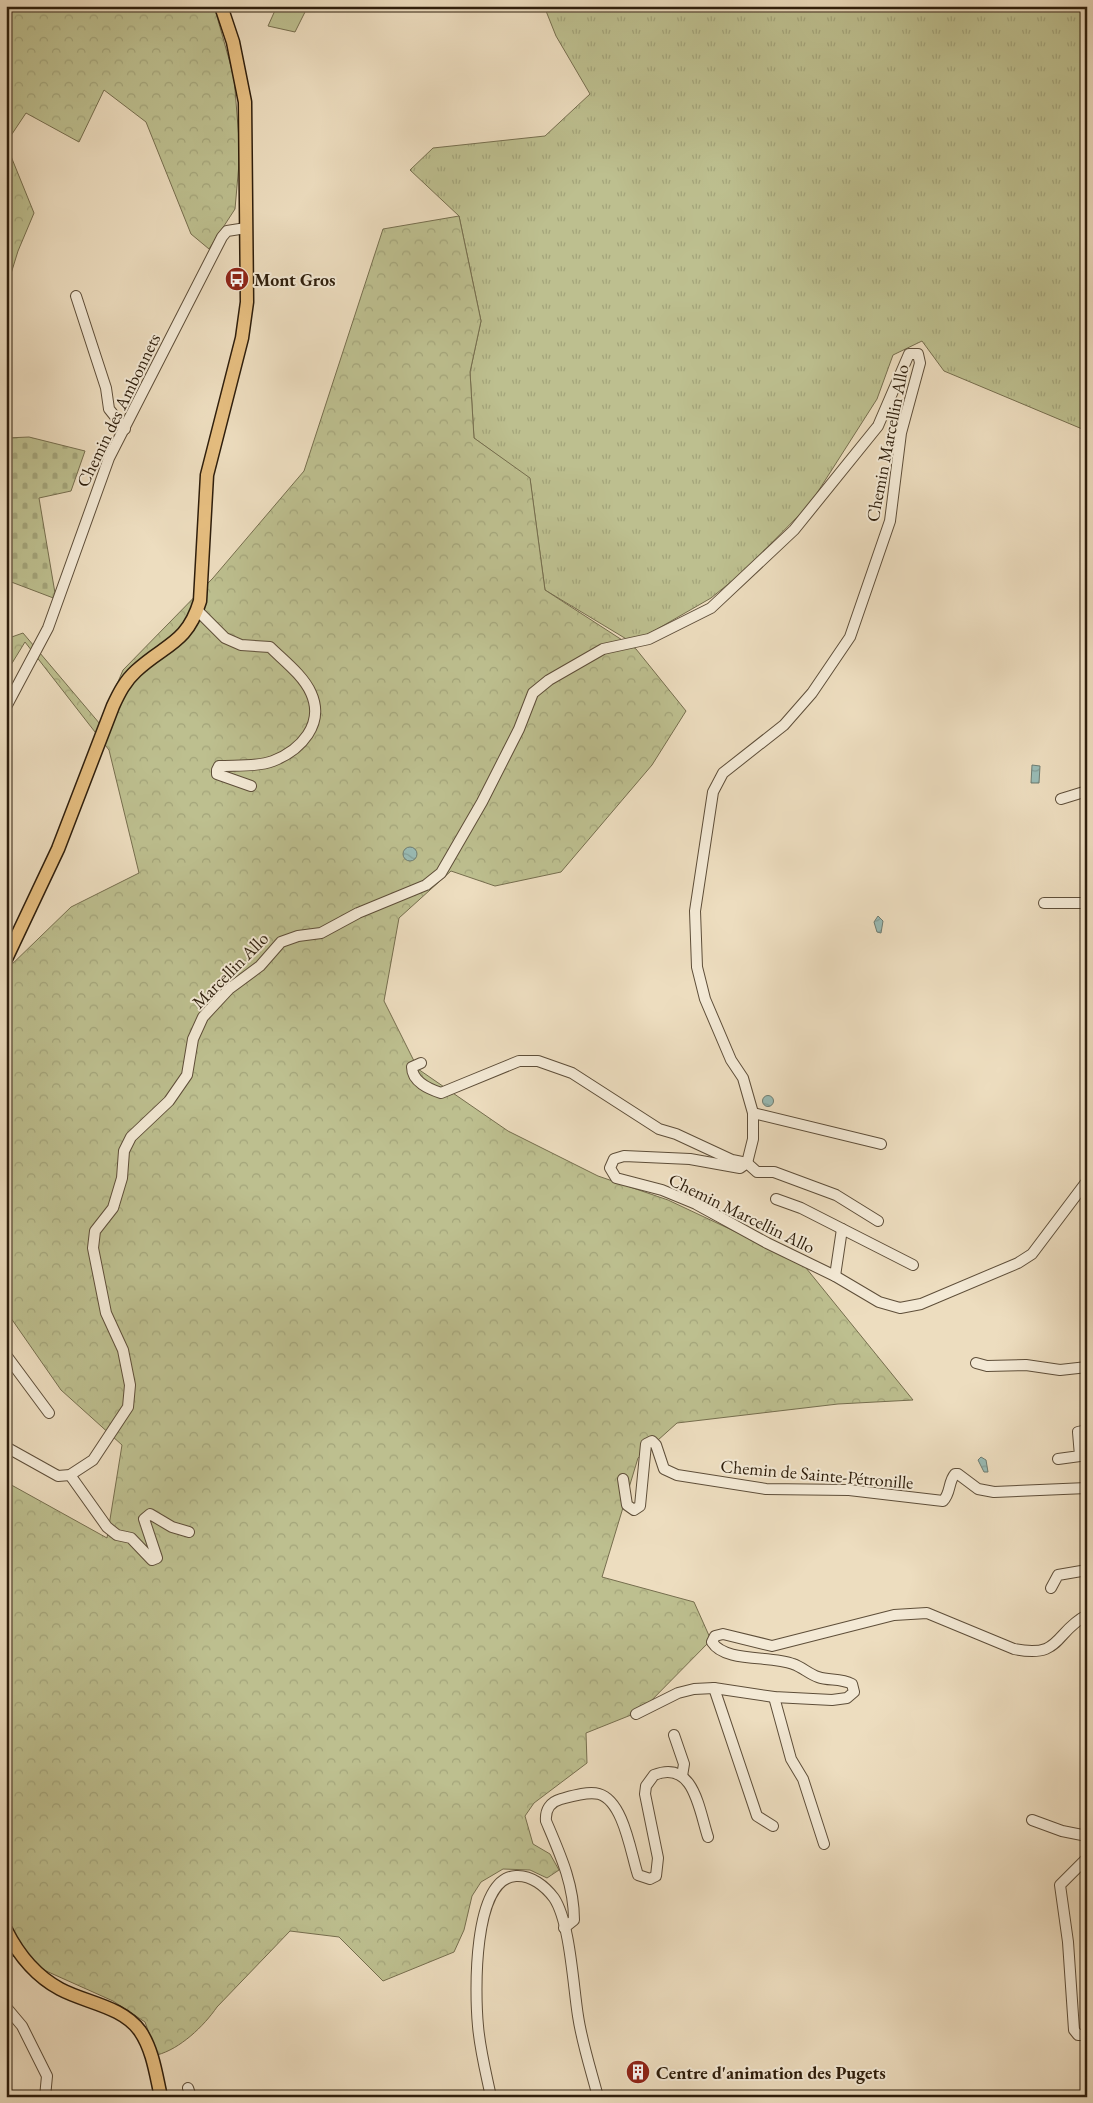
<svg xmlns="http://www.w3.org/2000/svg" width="1093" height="2103" font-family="'EB Garamond',serif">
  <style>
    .grass { fill: url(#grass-tufts); stroke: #766e4e }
    .forest { fill: url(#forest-crowns); stroke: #766e4e }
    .cemetery { fill: url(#cemetery-stones); stroke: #766e4e }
    .pitch { fill: #bdbf8f; stroke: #766e4e }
    .water { fill: url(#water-waves); stroke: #6e7c71 }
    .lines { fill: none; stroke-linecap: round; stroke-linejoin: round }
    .minor-casing { stroke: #5e4e39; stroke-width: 12 }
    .major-casing { stroke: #2e1e0c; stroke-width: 15 }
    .minor { stroke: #f3e9d5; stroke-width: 10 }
    .major { stroke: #e6be80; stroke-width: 12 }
    .labels { text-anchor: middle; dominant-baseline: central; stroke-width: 4; stroke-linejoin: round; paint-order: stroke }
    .poi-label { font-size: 18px; font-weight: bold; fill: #2e1e0c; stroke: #f3e9d5; text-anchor: start }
    .street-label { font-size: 18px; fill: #2e1e0c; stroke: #f3e9d5 }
  </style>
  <defs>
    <pattern id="grass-tufts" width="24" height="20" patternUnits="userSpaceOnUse" patternTransform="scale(1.25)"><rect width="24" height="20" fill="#bdbf8f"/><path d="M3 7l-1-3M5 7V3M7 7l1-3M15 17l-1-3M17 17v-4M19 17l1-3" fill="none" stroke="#a3a47a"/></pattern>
    <pattern id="forest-crowns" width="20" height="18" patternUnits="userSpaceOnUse" patternTransform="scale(1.25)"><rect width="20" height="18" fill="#bdbf8f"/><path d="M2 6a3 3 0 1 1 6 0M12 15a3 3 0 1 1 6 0" fill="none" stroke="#a3a47a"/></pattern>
    <pattern id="cemetery-stones" width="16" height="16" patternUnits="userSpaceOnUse" patternTransform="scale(1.25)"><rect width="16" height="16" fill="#bdbf8f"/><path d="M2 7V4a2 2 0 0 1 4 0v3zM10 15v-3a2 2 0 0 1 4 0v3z" fill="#a3a47a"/></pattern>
    <pattern id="water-waves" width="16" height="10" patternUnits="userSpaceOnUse" patternTransform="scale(1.25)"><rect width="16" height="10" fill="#99bbb5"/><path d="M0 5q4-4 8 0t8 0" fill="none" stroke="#84a09a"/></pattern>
  </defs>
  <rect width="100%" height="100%" fill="#edddbf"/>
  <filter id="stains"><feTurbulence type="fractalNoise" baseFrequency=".004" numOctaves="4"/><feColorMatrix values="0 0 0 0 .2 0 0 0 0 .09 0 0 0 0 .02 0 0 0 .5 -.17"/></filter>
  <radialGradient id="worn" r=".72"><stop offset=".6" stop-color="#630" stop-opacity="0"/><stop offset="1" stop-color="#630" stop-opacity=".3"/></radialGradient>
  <path class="grass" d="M 544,6 L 1087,6 L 1087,431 L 944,371 L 922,341 L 893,355 L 877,399 L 810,504 L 743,572 L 711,598 L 633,643 L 545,590 L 530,479 L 474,438 L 470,372 L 481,321 L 459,216 L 410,170 L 433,148 L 545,136 L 590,94 L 556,36 Z"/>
  <g class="forest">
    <path d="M 6,6 L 214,6 L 234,77 L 240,152 L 235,209 L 209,249 L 191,234 L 146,122 L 104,90 L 79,142 L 26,113 L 6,143 Z"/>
    <path d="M 6,144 L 34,213 L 18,251 L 6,290 Z"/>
    <path d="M 459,216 L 481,321 L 470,372 L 474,438 L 530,478 L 545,590 L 636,649 L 686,711 L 652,765 L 561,872 L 495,886 L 451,871 L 399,918 L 384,1001 L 418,1069 L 508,1131 L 598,1176 L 668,1200 L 802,1263 L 913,1400 L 838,1404 L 677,1423 L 638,1458 L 602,1577 L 694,1602 L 711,1640 L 641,1711 L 586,1733 L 587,1763 L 534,1803 L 525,1816 L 533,1844 L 550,1854 L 559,1870 L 547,1878 L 530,1870 L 503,1869 L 481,1882 L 472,1896 L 464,1930 L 454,1952 L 383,1981 L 339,1937 L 290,1931 L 217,2007 C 204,2026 180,2049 157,2055 L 145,2022 L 113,2001 L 6,1953 L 6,1482 L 107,1538 L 122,1445 L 61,1390 L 6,1311 L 6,970 L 71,907 L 139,873 L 109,750 L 25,642 L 6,673 L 6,639 L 23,633 L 100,724 L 123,670 L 213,578 L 304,471 L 383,229 Z"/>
  </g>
  <path class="cemetery" d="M 29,437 L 85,451 L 71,491 L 39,498 L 56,599 L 6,580 L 6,438 Z"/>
  <path class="pitch" d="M 277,6 L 308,6 L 295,32 L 268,26 Z"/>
  <g class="water">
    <path d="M 1032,765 L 1040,766 L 1039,783 L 1031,783 Z"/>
    <circle cx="410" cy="854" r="7"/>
    <path d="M 878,916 L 883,921 L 881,933 L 877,932 L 874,922 Z"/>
    <circle cx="768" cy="1101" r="5.5"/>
    <path d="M 981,1457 L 986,1460 L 988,1472 L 984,1472 L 978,1460 Z"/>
  </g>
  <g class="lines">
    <g class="minor-casing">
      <g id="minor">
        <path d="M 76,296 L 106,388 L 109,409 L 125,429"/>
        <path d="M 197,610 L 225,638 L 241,645 L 270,647 C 283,660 303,675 311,693 C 325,724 301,750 273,761 C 257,767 236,765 219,766 L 217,770 L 217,774 L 251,786"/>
        <path d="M 6,707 L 48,628 L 109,458 L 222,237 L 227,231 L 246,228"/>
        <path d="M 1061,799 L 1087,791"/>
        <path d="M 1044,903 L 1087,903"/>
        <path d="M 421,1063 L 412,1067 C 412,1082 429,1089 441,1093 L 519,1061 L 538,1061 L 572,1073 L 659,1129 L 676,1134 L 732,1160 L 747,1163 L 757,1172 L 774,1172 L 836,1195 L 878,1221"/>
        <path d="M 753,1113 L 881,1144"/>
        <path d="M 776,1199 L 801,1208 L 913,1265"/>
        <path d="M 835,1276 L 842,1229"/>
        <path d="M 6,1355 L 49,1413"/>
        <path d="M 976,1363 L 987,1366 L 1026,1365 L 1060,1370 L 1087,1367"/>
        <path d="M 6,1447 L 58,1476 L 70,1475 L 93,1460 L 128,1407 L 130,1385 L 123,1350 L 106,1313 L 93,1248 L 95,1231 L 113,1208 L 122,1178 L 124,1151 L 131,1137 L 169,1101 L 187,1075 L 193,1039 L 203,1017 L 229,989 L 260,966 L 281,942 L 298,936 L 321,933 L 358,913 L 426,885 L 441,873 L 482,802 L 519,729 L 533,693 L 549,680 L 603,649 L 649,639 L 711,608 L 794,530 L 878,426 L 909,354 L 918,354 L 920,363 L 901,433 L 890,521 L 850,637 L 812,693 L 784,725 L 723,773 L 713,792 L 695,911 L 697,967 L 705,999 L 731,1060 L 743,1078 L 753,1113 L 753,1139 L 747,1163 L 740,1168 L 690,1159 L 624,1156 L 614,1159 L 610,1168 L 616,1178 L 662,1190 L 696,1204 L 767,1243 L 835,1276 L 879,1302 L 900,1308 L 921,1304 L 1018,1263 L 1032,1254 L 1087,1181"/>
        <path d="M 1058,1459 L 1080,1456 L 1078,1432 L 1087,1430"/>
        <path d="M 70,1475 L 107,1527 L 117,1535 L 131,1538 L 152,1560 L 157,1558 L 144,1519 L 150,1514 L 172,1527 L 189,1532"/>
        <path d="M 623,1479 L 627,1505 L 634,1510 L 640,1506 L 646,1444 L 652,1441 L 656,1445 L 664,1469 L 677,1475 L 766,1489 L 849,1490 L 943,1501 C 951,1493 948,1482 955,1474 L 958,1474 L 978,1489 L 994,1492 L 1087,1488"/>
        <path d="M 1051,1588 L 1058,1575 L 1087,1570"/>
        <path d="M 714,1688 L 757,1816 L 773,1826"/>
        <path d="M 774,1697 L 791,1759 L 803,1779 L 824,1844"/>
        <path d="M 636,1714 L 678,1693 L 694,1689 L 714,1688 L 774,1697 L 832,1700 L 847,1698 L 854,1692 L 852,1684 C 840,1678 829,1681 818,1677 C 809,1674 802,1667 793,1664 C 772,1655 725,1663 712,1642 L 715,1636 L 723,1634 L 772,1646 L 894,1615 L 927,1613 L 1014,1649 C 1062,1659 1054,1632 1087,1615"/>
        <path d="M 674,1735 L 684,1764 L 682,1776"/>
        <path d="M 1032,1820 L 1062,1831 L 1087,1836"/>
        <path d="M 1087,1858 L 1060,1885 L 1068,1942 L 1074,2030 L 1078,2035 L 1087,2035"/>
        <path d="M 564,1928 L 574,1920 C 574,1884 560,1854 546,1821 C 545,1810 550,1802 561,1799 C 572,1796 588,1791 599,1794 C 624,1801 631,1855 638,1875 L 650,1879 L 656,1876 L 658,1858 L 645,1794 L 646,1786 L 654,1775 C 694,1759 699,1810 708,1837"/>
        <path d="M 6,2007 L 22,2026 L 47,2076 L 45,2097"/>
        <path d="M 188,2088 L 191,2097"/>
        <path d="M 491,2097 C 486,2073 480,2050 478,2026 C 475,1995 472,1878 516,1876 C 531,1875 545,1886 554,1898 C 570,1922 573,1985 578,2016 C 582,2043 591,2070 598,2097"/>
      </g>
    </g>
    <g class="major-casing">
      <g id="major">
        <path d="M 6,959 L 58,849 L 113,706 C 119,693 125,681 136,671 C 165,644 187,644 200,601 L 207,475 L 242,338 L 247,302 L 245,102 L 233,42 L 221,6"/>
        <path d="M 6,1930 C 18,1954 36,1976 60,1989 C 86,2003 122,2006 140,2031 C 153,2050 156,2075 161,2097"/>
      </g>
    </g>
    <use href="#minor" class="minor"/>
    <use href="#major" class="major"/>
  </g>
  <defs>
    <g id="bus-disc" transform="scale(1.25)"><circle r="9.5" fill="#8f2418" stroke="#f3e9d5"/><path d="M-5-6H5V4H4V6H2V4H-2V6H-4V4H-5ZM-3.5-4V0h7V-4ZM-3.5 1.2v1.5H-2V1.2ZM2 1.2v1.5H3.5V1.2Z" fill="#fff"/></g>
    <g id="building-disc" transform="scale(1.25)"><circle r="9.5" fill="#8f2418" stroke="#f3e9d5"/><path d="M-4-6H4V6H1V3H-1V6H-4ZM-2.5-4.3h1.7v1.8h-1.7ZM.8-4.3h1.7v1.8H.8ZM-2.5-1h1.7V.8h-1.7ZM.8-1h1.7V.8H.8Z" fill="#fff"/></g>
  </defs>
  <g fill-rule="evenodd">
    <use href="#bus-disc" x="237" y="279"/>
    <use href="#building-disc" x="638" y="2072"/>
  </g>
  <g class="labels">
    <g class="poi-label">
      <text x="254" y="279">Mont Gros</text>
      <text x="656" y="2072">Centre d'animation des Pugets</text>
    </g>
    <g class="street-label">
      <text transform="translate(118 410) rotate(-64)">Chemin des Ambonnets</text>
      <text transform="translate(887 443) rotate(-79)">Chemin Marcellin Allo</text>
      <text transform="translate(230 970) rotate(-45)">Marcellin Allo</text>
      <text transform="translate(742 1213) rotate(26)">Chemin Marcellin Allo</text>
      <text transform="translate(817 1474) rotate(5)">Chemin de Sainte-Pétronille</text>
    </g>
  </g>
  <rect width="1093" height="2103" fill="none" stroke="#edddbf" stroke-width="25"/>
  <rect x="8" y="8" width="1078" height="2088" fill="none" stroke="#2e1e0c" stroke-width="2.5"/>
  <rect x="12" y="12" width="1068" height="2078" fill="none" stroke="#2e1e0c"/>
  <rect width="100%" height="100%" filter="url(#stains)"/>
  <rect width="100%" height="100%" fill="url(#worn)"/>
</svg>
